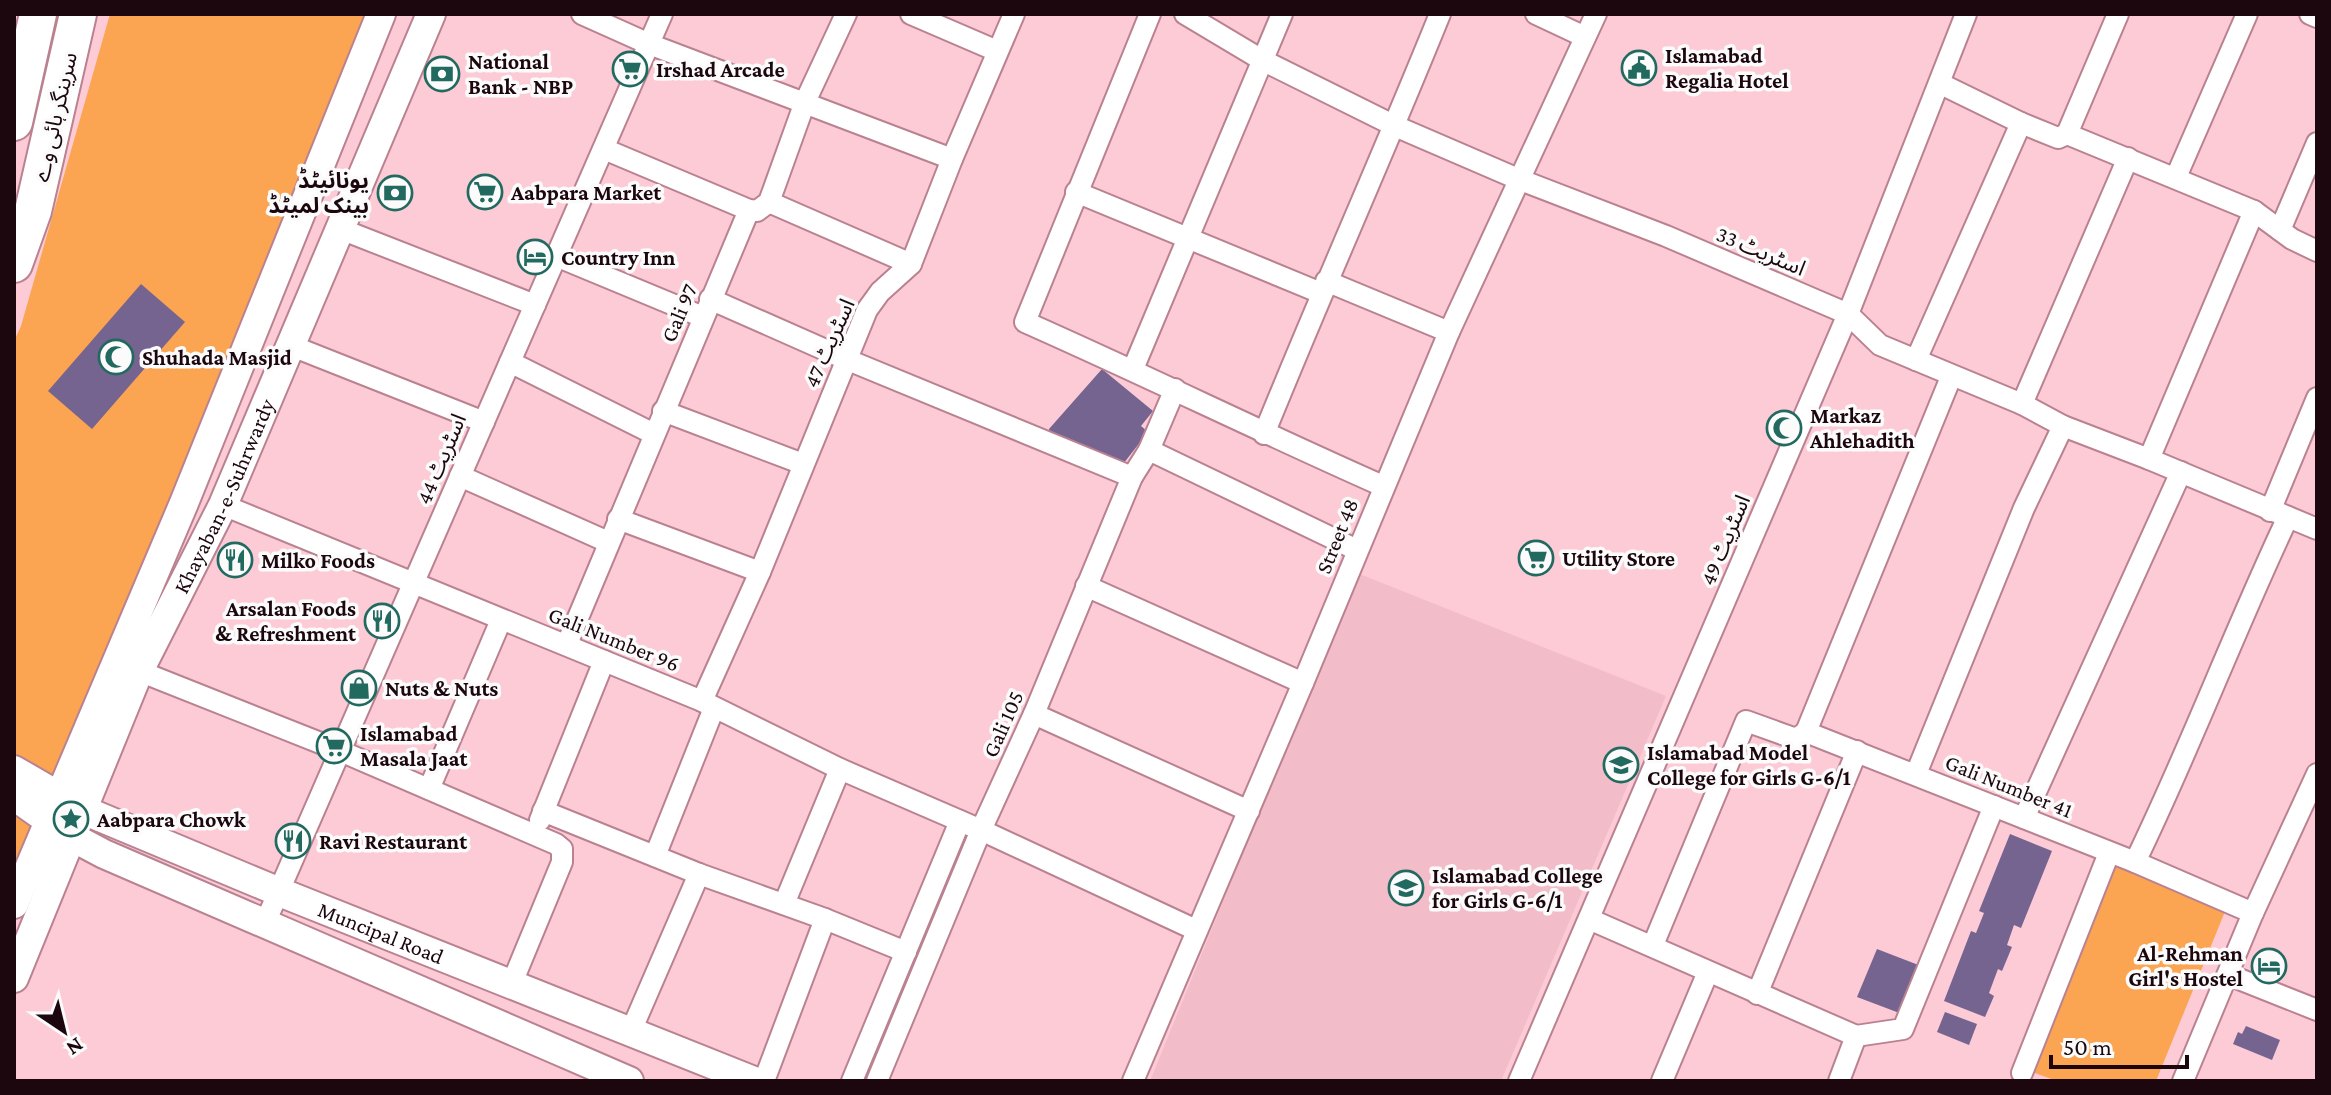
<svg xmlns="http://www.w3.org/2000/svg" width="2331" height="1095" font-family="'Crimson Pro','Noto Sans Arabic',serif">
  <style>
    .built { fill: #f3bcc9 }
    .green { fill: #fba552 }
    .building { fill: #756390 }
    .lines { fill: none; stroke-linecap: round; stroke-linejoin: round }
    .street-casing { stroke: #ba8290; stroke-width: 24 }
    .secondary-casing { stroke: #ba8290; stroke-width: 32 }
    .highway-casing { stroke: #ba8290; stroke-width: 40 }
    .street { stroke: #fff; stroke-width: 20 }
    .secondary { stroke: #fff; stroke-width: 28 }
    .highway { stroke: #fff; stroke-width: 36 }
    .labels { text-anchor: middle; dominant-baseline: central; stroke-width: 7; stroke-linejoin: round; paint-order: stroke }
    .poi-label { font-size: 22px; font-weight: bold; fill: #1b070d; stroke: #fbfbfb; text-anchor: start }
    .street-label { font-size: 22px; fill: #1b070d; stroke: #fbfbfb }
  </style>
  <rect width="100%" height="100%" fill="#fccbd6"/>
  <path class="built" d="M 1357,573 L 1666,696 L 1501,1081 L 1150,1081 Z"/>
  <g class="green">
    <path d="M 110,14 L 377,14 L 14,873 L 14,341 L 21,326 Z"/>
    <path d="M 2114,858 L 2226,909 L 2156,1081 L 2057,1081 L 2029,1071 Z"/>
  </g>
  <g class="building">
    <path d="M 141,284 L 185,322 L 92,429 L 48,391 Z"/>
    <path d="M 1102,369 L 1153,411 L 1141,426 L 1148,432 L 1120,468 L 1050,434 L 1049,429 Z"/>
    <path d="M 2010,834 L 2052,851 L 2021,928 L 2014,925 L 2007,945 L 2012,947 L 2002,971 L 1998,969 L 1989,993 L 1994,996 L 1985,1017 L 1944,1001 L 1971,931 L 1976,933 L 1984,913 L 1979,911 Z"/>
    <path d="M 1877,949 L 1921,966 L 1902,1014 L 1857,997 Z"/>
    <path d="M 1945,1012 L 1977,1024 L 1969,1045 L 1937,1032 Z"/>
    <path d="M 2246,1026 L 2280,1040 L 2272,1060 L 2233,1044 L 2238,1032 L 2242,1034 Z"/>
  </g>
  <g class="lines">
    <g class="street-casing">
      <g id="street">
        <path d="M 582,14 L 649,44 L 952,159"/>
        <path d="M 911,14 L 997,51"/>
        <path d="M 1150,14 L 1025,322 C 1145,375 1263,433 1383,486"/>
        <path d="M 1185,14 L 1262,60 L 1395,126 L 1518,179 L 1666,236 L 1848,314 L 1880,345 L 2022,404 L 2063,426 L 2149,459 L 2317,529"/>
        <path d="M 1536,14 L 1585,37"/>
        <path d="M 2310,14 L 2317,17"/>
        <path d="M 1941,84 L 2021,123 L 2058,138 L 2067,134 L 2118,14"/>
        <path d="M 2067,134 L 2254,211 L 2292,239 L 2317,251"/>
        <path d="M 604,149 L 749,210"/>
        <path d="M 2176,177 L 2247,14"/>
        <path d="M 1076,192 L 1321,293"/>
        <path d="M 769,202 L 911,264"/>
        <path d="M 338,228 L 535,305"/>
        <path d="M 2280,230 L 2317,143"/>
        <path d="M 556,256 L 703,317"/>
        <path d="M 1326,281 L 1449,332"/>
        <path d="M 710,299 L 848,360 L 1132,477"/>
        <path d="M 292,346 L 484,422"/>
        <path d="M 1916,360 L 2021,123"/>
        <path d="M 510,362 L 654,434"/>
        <path d="M 1133,369 L 1282,14"/>
        <path d="M 2022,404 L 2128,158"/>
        <path d="M 663,411 L 803,464"/>
        <path d="M 1264,434 C 1321,293 1383,155 1440,14"/>
        <path d="M 1149,450 L 1357,550"/>
        <path d="M 2149,459 L 2254,211"/>
        <path d="M 460,476 L 608,542"/>
        <path d="M 223,505 L 702,701 L 840,769 L 981,830 L 1196,930"/>
        <path d="M 2270,511 L 2317,398"/>
        <path d="M 618,519 L 760,572"/>
        <path d="M 1086,586 L 1303,683"/>
        <path d="M 567,644 L 749,210 L 757,211 L 769,202 L 805,102 L 846,14"/>
        <path d="M 139,671 L 338,750 L 556,844 L 562,849 L 562,862 L 512,983"/>
        <path d="M 702,701 L 760,572 L 867,310 L 880,292 L 911,264 L 952,159 L 1014,14"/>
        <path d="M 1034,714 L 1249,811"/>
        <path d="M 1806,732 L 1951,377"/>
        <path d="M 1916,774 L 2024,508 L 2063,426"/>
        <path d="M 429,789 L 501,620"/>
        <path d="M 543,811 L 699,874 L 825,919 L 906,952"/>
        <path d="M 2024,818 L 2181,472"/>
        <path d="M 540,820 L 604,661"/>
        <path d="M 655,856 L 714,708"/>
        <path d="M 2135,862 C 2190,749 2234,631 2288,517"/>
        <path d="M 784,904 L 840,769"/>
        <path d="M 1589,919 L 1856,1036"/>
        <path d="M 265,923 L 662,14"/>
        <path d="M 1653,945 L 1746,721 L 1796,739 L 1806,732 L 2135,862 L 2253,913"/>
        <path d="M 2229,975 L 2317,1010"/>
        <path d="M 1757,994 L 1857,751"/>
        <path d="M 631,1031 L 699,874"/>
        <path d="M 1856,1036 L 1903,1029 L 1994,806"/>
        <path d="M 2022,1073 L 2109,853"/>
        <path d="M 764,1081 L 825,919"/>
        <path d="M 852,1081 L 960,821"/>
        <path d="M 877,1081 L 981,830 L 1034,714 L 1132,477 L 1149,450 L 1175,389"/>
        <path d="M 1133,1081 L 1303,683 L 1449,332 L 1596,14"/>
        <path d="M 1519,1081 L 1848,314 L 1966,14"/>
        <path d="M 1662,1081 L 1708,972"/>
        <path d="M 1839,1081 L 1856,1036"/>
        <path d="M 2183,1081 L 2253,913 L 2317,774"/>
      </g>
    </g>
    <g class="secondary-casing">
      <g id="secondary">
        <path id="s1" d="M 14,770 L 83,810 L 277,891 L 754,1081"/>
        <path d="M 14,796 L 72,837 L 104,854 L 629,1081"/>
        <path d="M 14,904 L 184,503 L 381,14"/>
        <path id="s2" d="M 14,978 L 139,671 L 223,505 L 431,14"/>
      </g>
    </g>
    <g class="highway-casing">
      <g id="highway">
        <path d="M 14,122 L 38,14"/>
        <path d="M 14,264 L 33,211 L 78,14"/>
      </g>
    </g>
    <use href="#street" class="street"/>
    <use href="#secondary" class="secondary"/>
    <use href="#highway" class="highway"/>
  </g>
  <defs>
    <g id="civic-ring" transform="scale(1.8)"><circle r="9.5" fill="#fbfbfb" stroke="#226a60" stroke-width="1.5"/><path d="M-.6-6.5H3V-4.5H.6V-3L4-1V1h2V6H-6V1h2V-1L-.6-3ZM-1.2 2.5V6h2.4V2.5Z" fill="#226a60"/></g>
    <g id="supermarket-ring" transform="scale(1.8)"><circle r="9.5" fill="#fbfbfb" stroke="#226a60" stroke-width="1.5"/><path d="M-6-5.5h2.5l.6 2H6L4.5 2H-2.5L-4.4-4H-6ZM-1.5 3.2a1.3 1.3 0 1 0 .1 0ZM3 3.2a1.3 1.3 0 1 0 .1 0Z" fill="#226a60"/></g>
    <g id="bank-ring" transform="scale(1.8)"><circle r="9.5" fill="#fbfbfb" stroke="#226a60" stroke-width="1.5"/><path d="M-6-4H6V4H-6ZM0-2.3a2.3 2.3 0 1 0 0 4.6a2.3 2.3 0 1 0 0-4.6Z" fill="#226a60"/></g>
    <g id="hotel-ring" transform="scale(1.8)"><circle r="9.5" fill="#fbfbfb" stroke="#226a60" stroke-width="1.5"/><path d="M-6-4.5h1.5V1H6V5H4.5V3h-9V5H-6ZM-4 0a1.8 1.8 0 1 1 3.6 0ZM.5 0V-2.5h3Q6-2.5 6 0Z" fill="#226a60"/></g>
    <g id="mosque-ring" transform="scale(1.8)"><circle r="9.5" fill="#fbfbfb" stroke="#226a60" stroke-width="1.5"/><path d="M3.5-4.9A6 6 0 1 0 3.5 4.9A5 5 0 1 1 3.5-4.9Z" fill="#226a60"/></g>
    <g id="restaurant-ring" transform="scale(1.8)"><circle r="9.5" fill="#fbfbfb" stroke="#226a60" stroke-width="1.5"/><path d="M-5-6h1v4h1v-4h1v4h1v-4h1v5L-1.5 .5V6h-2V.5L-5-1ZM5-6V6H3V1.5H1.5Q1.5-4 5-6Z" fill="#226a60"/></g>
    <g id="shop-ring" transform="scale(1.8)"><circle r="9.5" fill="#fbfbfb" stroke="#226a60" stroke-width="1.5"/><path d="M-5-2.5h2.3a2.7 3.5 0 0 1 5.4 0H5L5.5 6h-11ZM-1.5-2.5h3a1.5 2.3 0 0 0-3 0Z" fill="#226a60"/></g>
    <g id="university-ring" transform="scale(1.8)"><circle r="9.5" fill="#fbfbfb" stroke="#226a60" stroke-width="1.5"/><path d="M0-5L7-2L0 1L-7-2ZM-4 1L0 2.5L4 1V4Q0 6-4 4Z" fill="#226a60"/></g>
    <g id="sight-ring" transform="scale(1.8)"><circle r="9.5" fill="#fbfbfb" stroke="#226a60" stroke-width="1.5"/><path d="M0-6L1.8-2.2L6-1.7L2.9 1.2L3.7 5.4L0 3.3L-3.7 5.4L-2.9 1.2L-6-1.7L-1.8-2.2Z" fill="#226a60"/></g>
  </defs>
  <g fill-rule="evenodd">
    <use href="#civic-ring" x="1639" y="68"/>
    <use href="#supermarket-ring" x="630" y="69"/>
    <use href="#bank-ring" x="442" y="74"/>
    <use href="#supermarket-ring" x="485" y="192"/>
    <use href="#bank-ring" x="395" y="193"/>
    <use href="#hotel-ring" x="535" y="257"/>
    <use href="#mosque-ring" x="116" y="357"/>
    <use href="#mosque-ring" x="1784" y="428"/>
    <use href="#supermarket-ring" x="1536" y="558"/>
    <use href="#restaurant-ring" x="235" y="560"/>
    <use href="#restaurant-ring" x="382" y="621"/>
    <use href="#shop-ring" x="359" y="688"/>
    <use href="#supermarket-ring" x="334" y="746"/>
    <use href="#university-ring" x="1621" y="765"/>
    <use href="#sight-ring" x="71" y="819"/>
    <use href="#restaurant-ring" x="293" y="841"/>
    <use href="#university-ring" x="1406" y="888"/>
    <use href="#hotel-ring" x="2269" y="966"/>
  </g>
  <g class="labels">
    <g class="poi-label">
      <text x="1665" y="55">Islamabad<tspan x="1665" dy="25">Regalia Hotel</tspan></text>
      <text x="468" y="61">National<tspan x="468" dy="25">Bank - NBP</tspan></text>
      <text x="656" y="69">Irshad Arcade</text>
      <text x="369" y="180" text-anchor="end">یونائیٹڈ<tspan x="369" dy="25">بینک لمیٹڈ</tspan></text>
      <text x="511" y="192">Aabpara Market</text>
      <text x="561" y="257">Country Inn</text>
      <text x="142" y="357">Shuhada Masjid</text>
      <text x="1810" y="415">Markaz<tspan x="1810" dy="25">Ahlehadith</tspan></text>
      <text x="1562" y="558">Utility Store</text>
      <text x="261" y="560">Milko Foods</text>
      <text x="356" y="608" text-anchor="end">Arsalan Foods<tspan x="356" dy="25">&amp; Refreshment</tspan></text>
      <text x="385" y="688">Nuts &amp; Nuts</text>
      <text x="360" y="733">Islamabad<tspan x="360" dy="25">Masala Jaat</tspan></text>
      <text x="1647" y="752">Islamabad Model<tspan x="1647" dy="25">College for Girls G-6/1</tspan></text>
      <text x="97" y="819">Aabpara Chowk</text>
      <text x="319" y="841">Ravi Restaurant</text>
      <text x="1432" y="875">Islamabad College<tspan x="1432" dy="25">for Girls G-6/1</tspan></text>
      <text x="2243" y="953" text-anchor="end">Al-Rehman<tspan x="2243" dy="25">Girl's Hostel</tspan></text>
    </g>
    <g class="street-label">
      <text transform="translate(55 117) rotate(-77)">سرینگر ہائی وے</text>
      <text transform="translate(1761 251) rotate(23)">اسٹریٹ 33</text>
      <text transform="translate(679 313) rotate(-67)">Gali 97</text>
      <text transform="translate(829 343) rotate(-66)">اسٹریٹ 47</text>
      <text transform="translate(441 459) rotate(-67)">اسٹریٹ 44</text>
      <text stroke="none"><textPath href="#s2" startOffset="526">Khayaban-e-Suhrwardy</textPath></text>
      <text transform="translate(1337 536) rotate(-68)">Street 48</text>
      <text transform="translate(1725 540) rotate(-67)">اسٹریٹ 49</text>
      <text transform="translate(614 639) rotate(22)">Gali Number 96</text>
      <text transform="translate(1003 724) rotate(-66)">Gali 105</text>
      <text transform="translate(2009 786) rotate(22)">Gali Number 41</text>
      <text stroke="none"><textPath href="#s1" startOffset="402">Muncipal Road</textPath></text>
    </g>
  </g>
  <rect width="2331" height="1095" fill="none" stroke="#1b070d" stroke-width="32"/>
  <g transform="translate(64 1031) rotate(145)" stroke="#fbfbfb" stroke-width="6" paint-order="stroke">
  <path d="M0-6L14 30L0 20L-14 30Z" fill="#1b070d"/>
  <text y="-12" font-size="22" font-weight="bold" text-anchor="middle" fill="#1b070d">N</text>
  </g>
  <path d="M2051 1055v12h136v-12" fill="none" stroke="#1b070d" stroke-width="4"/>
  <text x="2063" y="1055" font-size="24" fill="#1b070d" stroke="#fbfbfb" stroke-width="6" paint-order="stroke">50 m</text>
</svg>
